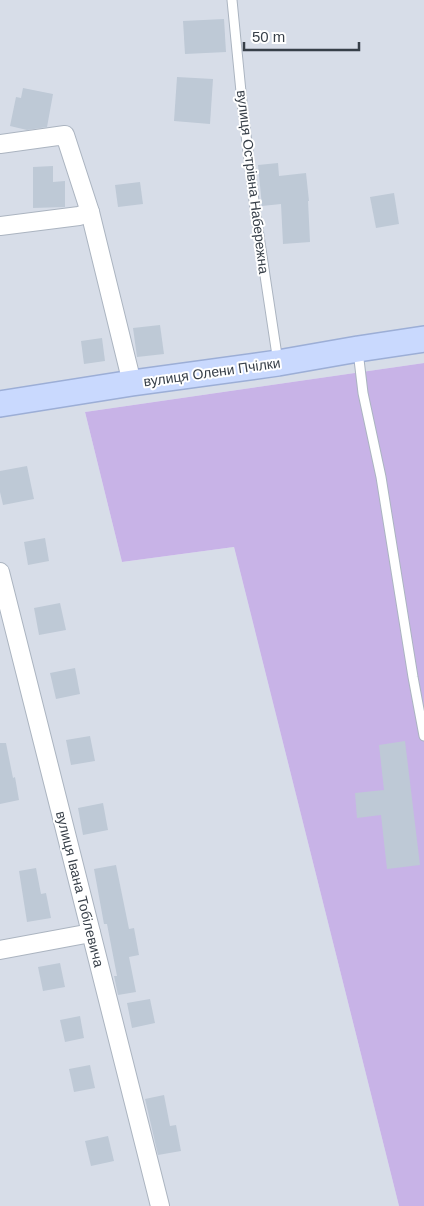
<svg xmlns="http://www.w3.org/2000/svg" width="424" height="1206" font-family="Helvetica,sans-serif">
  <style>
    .residential { fill: #d7dde8 }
    .green { fill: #c8b3e7 }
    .building { fill: #bec9d6 }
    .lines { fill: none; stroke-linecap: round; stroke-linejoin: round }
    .lane-casing { stroke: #abb4c0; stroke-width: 11 }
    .street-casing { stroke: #abb4c0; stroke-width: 20 }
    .secondary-casing { stroke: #9caed6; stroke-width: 28 }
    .lane { stroke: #fff; stroke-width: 9 }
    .street { stroke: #fff; stroke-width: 18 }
    .secondary { stroke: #c9d9fe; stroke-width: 25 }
    .labels { text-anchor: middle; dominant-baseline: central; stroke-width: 4; stroke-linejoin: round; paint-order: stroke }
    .street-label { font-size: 14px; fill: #373f48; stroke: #fff }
  </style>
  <rect width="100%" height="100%" fill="#e9edf4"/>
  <path class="residential" d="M 0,0 L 424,0 L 424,363 L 85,412 L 122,562 L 234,547 L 399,1206 L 0,1206 Z"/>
  <path class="green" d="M 424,363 L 424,1206 L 399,1206 L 234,547 L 122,562 L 85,412 Z"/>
  <g class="building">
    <path d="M 224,19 L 226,52 L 185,54 L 183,21 Z"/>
    <path d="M 177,77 L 213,79 L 210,124 L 174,121 Z"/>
    <path d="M 23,88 L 53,94 L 47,127 L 27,130 L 10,126 L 16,97 L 21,98 Z"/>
    <path d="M 278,163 L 279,176 L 306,173 L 309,201 L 308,201 L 310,242 L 283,244 L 281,204 L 262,206 L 258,165 Z"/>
    <path d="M 53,166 L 53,182 L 65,181 L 65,207 L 33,208 L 33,167 Z"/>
    <path d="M 140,182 L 143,204 L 118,207 L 115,185 Z"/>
    <path d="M 394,193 L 399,224 L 376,228 L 370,197 Z"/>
    <path d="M 160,325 L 164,354 L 137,357 L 133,328 Z"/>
    <path d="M 102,338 L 105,361 L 84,364 L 81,341 Z"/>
    <path d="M 27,466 L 34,499 L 3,505 L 0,492 L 0,471 Z"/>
    <path d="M 45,538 L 49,561 L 28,565 L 24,542 Z"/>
    <path d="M 60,603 L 66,630 L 39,635 L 34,608 Z"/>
    <path d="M 75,668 L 80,694 L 56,699 L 50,673 Z"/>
    <path d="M 90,736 L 95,761 L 71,765 L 66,740 Z"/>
    <path d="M 405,741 L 420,865 L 387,869 L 381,815 L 357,818 L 355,793 L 384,790 L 379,745 Z"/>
    <path d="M 0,743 L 6,743 L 13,778 L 15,777 L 19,800 L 0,804 Z"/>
    <path d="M 103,803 L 108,830 L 83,835 L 78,808 Z"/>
    <path d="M 116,865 L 129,929 L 134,928 L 139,955 L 129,957 L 136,992 L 118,995 L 114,976 L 117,976 L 107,924 L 104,924 L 94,869 Z"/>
    <path d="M 36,868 L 41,894 L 46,893 L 51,918 L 27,922 L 19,871 Z"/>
    <path d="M 60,963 L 65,987 L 43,991 L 38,967 Z"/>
    <path d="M 150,999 L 155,1023 L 132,1028 L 127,1003 Z"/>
    <path d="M 80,1016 L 84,1038 L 65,1042 L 60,1020 Z"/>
    <path d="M 90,1065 L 95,1088 L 74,1092 L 69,1069 Z"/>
    <path d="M 164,1095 L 170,1126 L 176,1125 L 181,1151 L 158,1155 L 145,1099 Z"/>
    <path d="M 108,1136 L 114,1161 L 91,1166 L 85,1141 Z"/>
  </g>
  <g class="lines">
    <g class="lane-casing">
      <g id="lane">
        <path d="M 232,0 L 242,102 L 255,209 L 278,362"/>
        <path d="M 358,351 L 363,393 L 381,477 L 413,677 L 424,736"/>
      </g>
    </g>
    <g class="street-casing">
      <g id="street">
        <path d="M 0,144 L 65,135 L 90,212 L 132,383"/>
        <path d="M 0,226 L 79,216 L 90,212"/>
        <path d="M 0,572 L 160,1206"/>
        <path d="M 0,950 L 91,933"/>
      </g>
    </g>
    <g class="secondary-casing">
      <path id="secondary" d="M 0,404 L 132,383 L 278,363 L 358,349 L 424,339"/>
    </g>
    <use href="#lane" class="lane"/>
    <use href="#street" class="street"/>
    <use href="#secondary" class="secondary"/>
  </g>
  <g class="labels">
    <g class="street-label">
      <text transform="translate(253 182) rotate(83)">вулиця Острівна Набережна</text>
      <text transform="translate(212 372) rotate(-8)">вулиця Олени Пчілки</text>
      <text transform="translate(80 889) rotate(76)">вулиця Івана Тобілевича</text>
    </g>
  </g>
  <path d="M244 42v8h115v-8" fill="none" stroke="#373f48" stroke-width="2.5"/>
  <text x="252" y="42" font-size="15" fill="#373f48" stroke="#ffffff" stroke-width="4" paint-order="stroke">50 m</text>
</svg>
